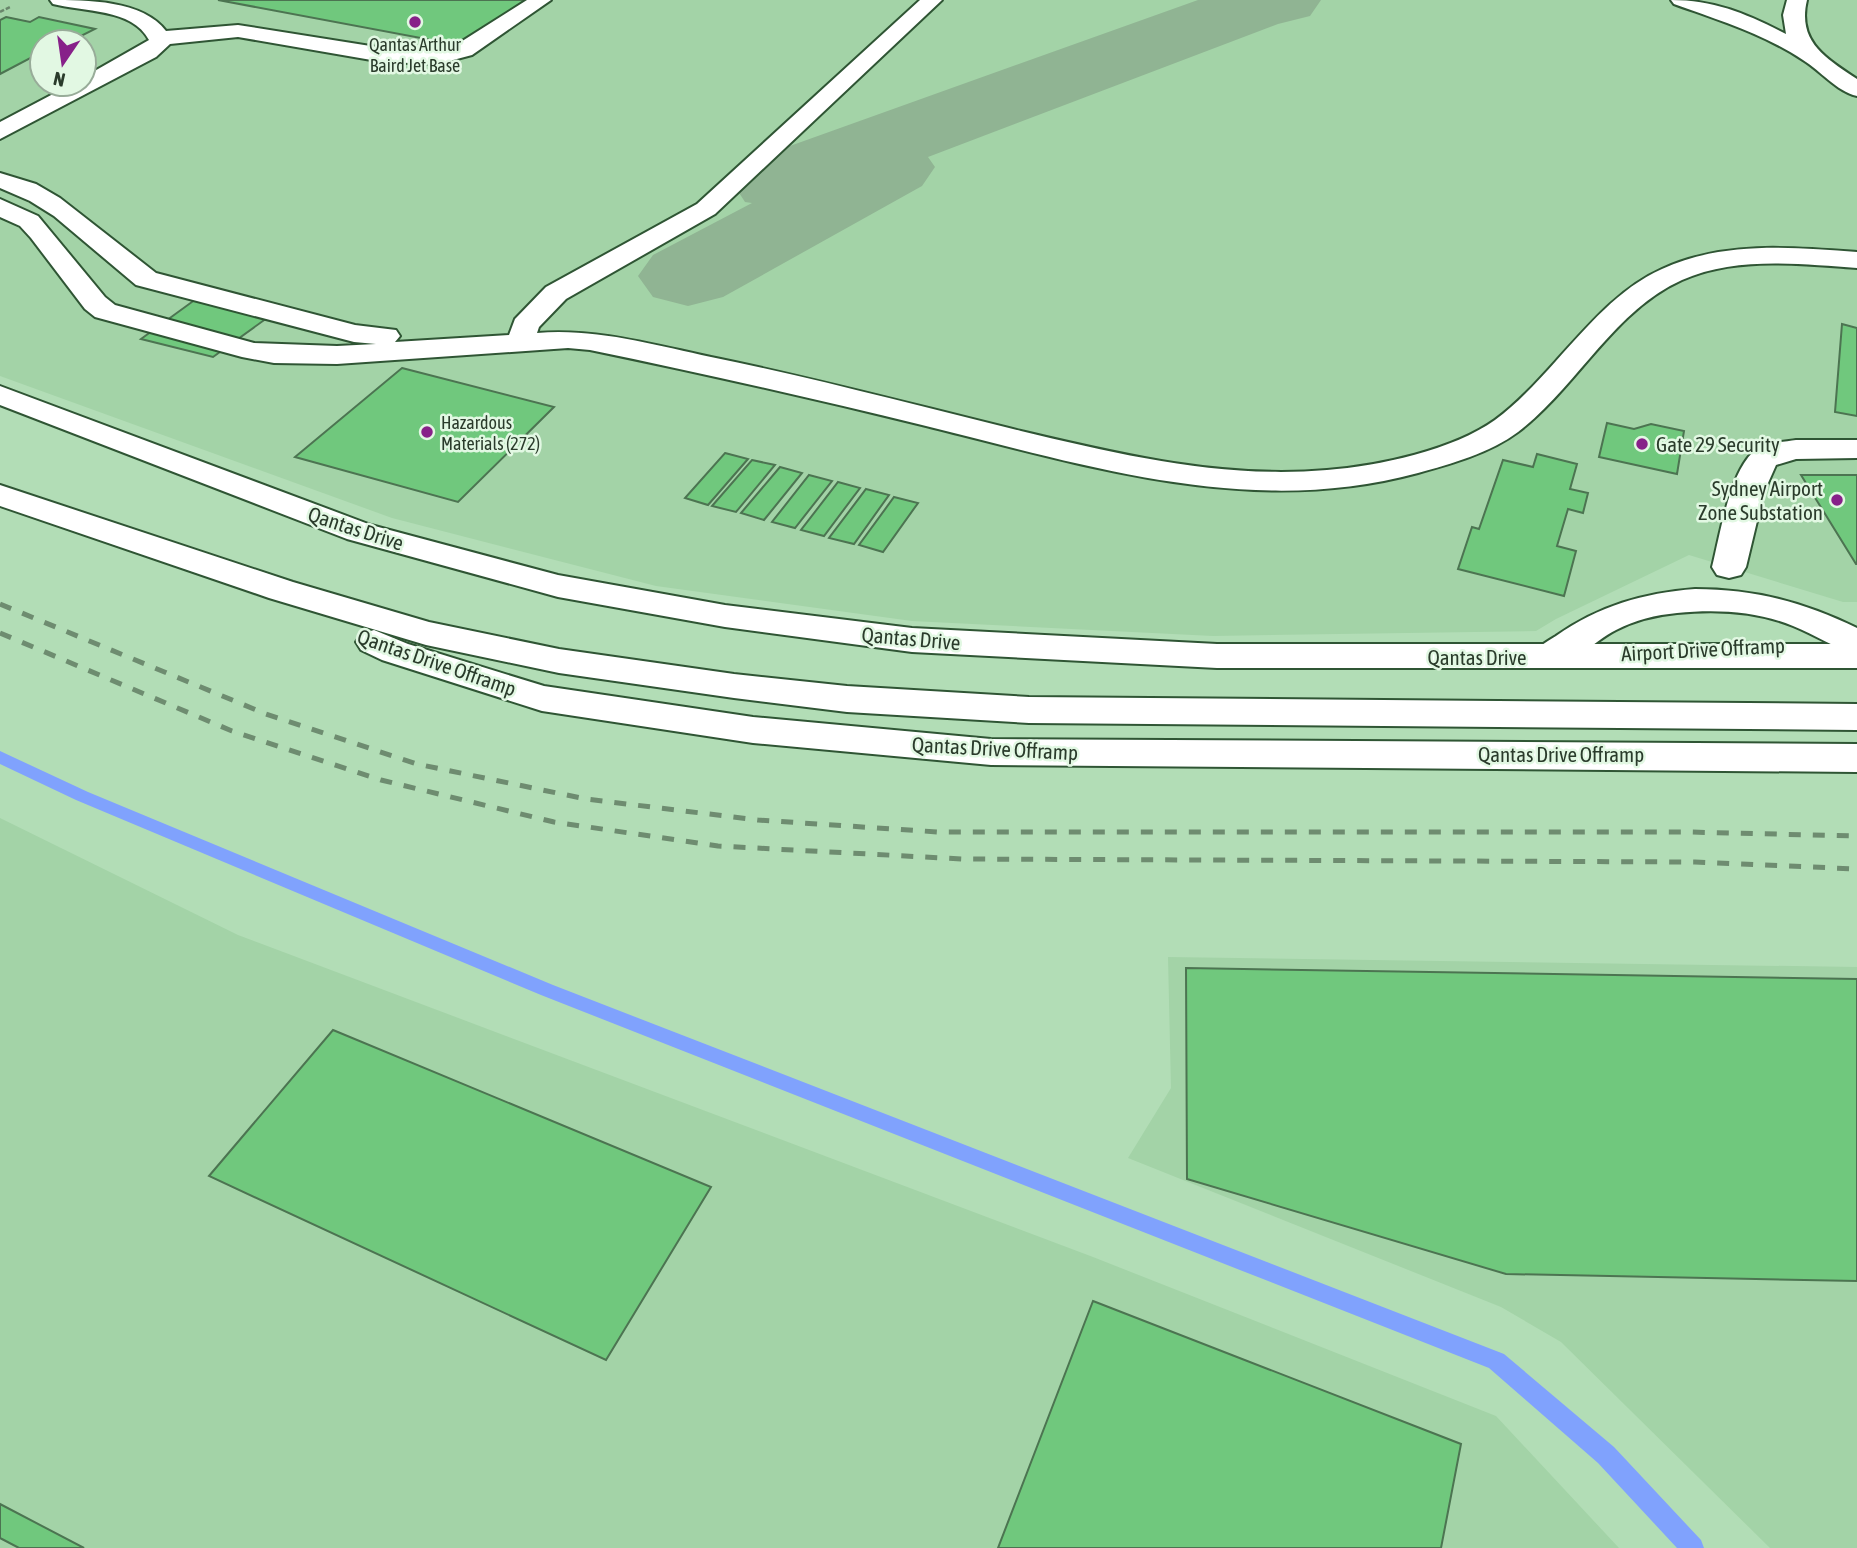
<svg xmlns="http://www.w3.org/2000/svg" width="1857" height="1548" font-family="'Asap Condensed',sans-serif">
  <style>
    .built { fill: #a3d3a7; fill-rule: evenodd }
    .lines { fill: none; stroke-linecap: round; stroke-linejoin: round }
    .stream { fill: #80a2fd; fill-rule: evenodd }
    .taxiway { fill: #90b493; fill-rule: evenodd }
    .building { fill: #70c87d; stroke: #4c7451; stroke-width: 2 }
    .minor-casing { stroke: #2f5534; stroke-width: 4 }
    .highway-casing { stroke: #2f5534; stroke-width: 4 }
    .path { stroke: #69866b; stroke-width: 2.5; stroke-dasharray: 4.5 2; stroke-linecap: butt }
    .minor { fill: #fff; fill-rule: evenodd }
    .highway { fill: #fff; fill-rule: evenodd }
    .rail { stroke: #6e8c70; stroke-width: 5; stroke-dasharray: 12 12; stroke-linecap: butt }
    .poi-dot { fill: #872189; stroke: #e2f8e3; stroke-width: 2.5 }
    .labels { text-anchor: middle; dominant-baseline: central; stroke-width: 5; stroke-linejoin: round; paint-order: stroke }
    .far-poi-label { font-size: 18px; fill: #2a3b2b; stroke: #e2f8e3 }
    .poi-label { font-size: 21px; fill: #2a3b2b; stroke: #e2f8e3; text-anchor: start }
    .street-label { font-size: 21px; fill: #2a3b2b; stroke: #e2f8e3 }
  </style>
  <rect width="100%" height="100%" fill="#b2ddb6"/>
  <g class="built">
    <path d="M 0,0 L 1857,0 L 1857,602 L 1843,602 L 1689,555 L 1556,619 L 1536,631 L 1213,636 L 912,621 L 656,586 L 392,518 L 0,376 ZM 42,42 L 84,42 L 84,84 L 42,84 Z"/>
    <path d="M 0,818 L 238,935 L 1093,1257 L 1496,1416 L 1619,1548 L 0,1548 Z"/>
    <path d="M 1168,957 L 1857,967 L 1857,1548 L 1770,1548 L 1561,1342 L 1501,1307 L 1128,1158 L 1171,1088 Z"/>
  </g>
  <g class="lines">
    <path class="stream" d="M 0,751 L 88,792 L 553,985 L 1504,1354 L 1614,1447 L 1701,1540 L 1704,1548 L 1677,1548 L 1598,1463 L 1489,1368 L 541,995 L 76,800 L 0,764 Z"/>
    <path class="taxiway" d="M 1198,0 L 1321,0 L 1310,16 L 1278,24 L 928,157 L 935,167 L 922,186 L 723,297 L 688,306 L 653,297 L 638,276 L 653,255 L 752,203 L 745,202 L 732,182 L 745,162 Z"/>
  </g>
  <g class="building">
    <path d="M 218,0 L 526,0 L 458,45 Z"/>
    <path d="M 6,17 L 30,22 L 39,17 L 95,29 L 69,42 L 42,42 L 42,52 L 0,74 L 0,20 Z"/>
    <path d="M 196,299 L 267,318 L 213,357 L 141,339 Z"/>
    <path d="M 1842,324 L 1857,328 L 1857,416 L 1835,412 Z"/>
    <path d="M 402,368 L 554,407 L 458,502 L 295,457 Z"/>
    <path d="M 1607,423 L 1634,429 L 1651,424 L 1684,431 L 1677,474 L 1599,457 Z"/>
    <path d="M 725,453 L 748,459 L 708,505 L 685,498 Z"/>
    <path d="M 1537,454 L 1577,464 L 1570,489 L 1588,493 L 1583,513 L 1568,509 L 1557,546 L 1576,551 L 1564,596 L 1458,569 L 1472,527 L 1479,529 L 1503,460 L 1533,467 Z"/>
    <path d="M 752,460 L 775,465 L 736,512 L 712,506 Z"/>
    <path d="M 780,467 L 802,473 L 764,520 L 741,513 Z"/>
    <path d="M 809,475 L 832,481 L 795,528 L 772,522 Z"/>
    <path d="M 1801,475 L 1857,475 L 1857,564 L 1856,564 Z"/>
    <path d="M 838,482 L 860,488 L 824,536 L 801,530 Z"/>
    <path d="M 866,489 L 889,495 L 854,544 L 829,538 Z"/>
    <path d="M 894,497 L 918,503 L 883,552 L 859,545 Z"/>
    <path d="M 1186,968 L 1857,979 L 1857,1281 L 1506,1274 L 1187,1179 Z"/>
    <path d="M 333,1030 L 711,1187 L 606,1360 L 209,1176 Z"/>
    <path d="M 1093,1301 L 1461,1444 L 1441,1548 L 998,1548 Z"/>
    <path d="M 0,1504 L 84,1548 L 19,1548 L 0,1538 Z"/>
  </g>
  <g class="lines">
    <g class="minor-casing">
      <g id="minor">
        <path d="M 50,0 C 87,0 143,0 166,31 L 238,25 L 383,48 L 438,50 L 456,45 L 527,0 L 551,0 L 472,55 L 438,64 L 383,62 L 238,37 L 170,44 L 156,57 L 0,139 L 0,122 L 72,84 L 84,84 L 84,77 L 149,40 C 132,8 83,12 53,4 Z"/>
        <path d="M 920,0 L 942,0 L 715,214 L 566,299 L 539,327 L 537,333 C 596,328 654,345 711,357 C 815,378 918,406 1021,431 C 1122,455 1222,479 1327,470 C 1379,466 1453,450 1495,420 C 1518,403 1537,382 1556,361 C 1587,327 1619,288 1662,269 C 1722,241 1793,247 1857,252 L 1857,268 C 1801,264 1735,256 1682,280 C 1613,311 1577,387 1518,432 C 1490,453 1451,464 1418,473 C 1250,519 1085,465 922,425 C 812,398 701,373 590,350 L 568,348 L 337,364 L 274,363 L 242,357 L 95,317 L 85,309 L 31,238 L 20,226 L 0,217 L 0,199 L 38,216 L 105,297 L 115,305 L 254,343 L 337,346 L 376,344 L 354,342 L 136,285 L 54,216 L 30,201 L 0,188 L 0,173 L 36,184 L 60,198 L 156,273 L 355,325 L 396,330 L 400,336 L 395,342 L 509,335 L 515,319 L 546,287 L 697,204 Z"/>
        <path d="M 1671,0 C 1715,0 1747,14 1786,34 L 1783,15 L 1787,0 L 1807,0 C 1797,42 1826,58 1857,79 L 1857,96 C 1836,91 1821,71 1803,60 C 1764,34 1718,20 1674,4 Z"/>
        <path d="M 1796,440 L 1857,440 L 1857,458 L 1796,459 L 1776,465 L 1764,492 L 1746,567 L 1741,575 L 1729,578 L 1717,575 L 1712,567 C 1720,535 1729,475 1753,452 C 1763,443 1783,442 1796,440 Z"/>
        <path d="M 1695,589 C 1754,589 1804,602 1857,628 L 1857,654 C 1835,648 1815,635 1793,626 C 1757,611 1716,609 1677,613 C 1656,615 1635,620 1616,630 C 1590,643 1567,674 1536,665 L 1531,657 C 1537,647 1546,642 1556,636 C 1599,606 1643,593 1695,589 Z"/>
      </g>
    </g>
    <g class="highway-casing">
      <g id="highway">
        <path d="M 0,386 L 371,525 L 558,575 L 725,605 L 912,628 L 1217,644 L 1857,644 L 1857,668 L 1217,668 L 912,652 L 725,627 L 558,597 L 347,539 L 0,405 Z"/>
        <path d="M 0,485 L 293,582 L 429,622 L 559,649 L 734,674 L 847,686 L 1029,697 L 1857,704 L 1857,730 L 1029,723 L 847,712 L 734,698 L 559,673 L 426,645 L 269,598 L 0,506 Z"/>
        <path d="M 374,630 L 408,644 L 544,686 L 753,717 L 991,739 L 1857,744 L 1857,772 L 991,765 L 753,743 L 542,711 L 382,660 L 361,650 L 356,642 L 361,634 Z"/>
      </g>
    </g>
    <path class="path" d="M 0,12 L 10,7"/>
    <use href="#minor" class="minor"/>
    <use href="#highway" class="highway"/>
    <g class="rail">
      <path d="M 0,604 L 266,714 L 417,764 L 586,799 L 758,820 L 938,832 L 1689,832 L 1857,836"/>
      <path d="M 0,633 L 232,731 L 381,780 L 554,822 L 718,846 L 962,859 L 1695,862 L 1857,869"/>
    </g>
  </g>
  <g class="poi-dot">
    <circle cx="415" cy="22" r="7"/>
    <circle cx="427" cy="432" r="7"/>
    <circle cx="1642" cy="444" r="7"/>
    <circle cx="1837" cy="500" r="7"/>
  </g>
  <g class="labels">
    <g class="far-poi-label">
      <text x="415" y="44">Qantas Arthur<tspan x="415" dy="21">Baird Jet Base</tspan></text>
      <text x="441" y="422" text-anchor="start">Hazardous<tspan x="441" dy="21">Materials (272)</tspan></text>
    </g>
    <g class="poi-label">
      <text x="1656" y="444">Gate 29 Security</text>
      <text x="1823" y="488" text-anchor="end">Sydney Airport<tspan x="1823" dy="24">Zone Substation</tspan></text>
    </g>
    <g class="street-label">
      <text transform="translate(356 528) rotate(18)">Qantas Drive</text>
      <text transform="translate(911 638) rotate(5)">Qantas Drive</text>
      <text transform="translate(1703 649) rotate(-3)">Airport Drive Offramp</text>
      <text x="1477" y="657">Qantas Drive</text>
      <text transform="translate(437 662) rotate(19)">Qantas Drive Offramp</text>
      <text transform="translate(995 748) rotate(3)">Qantas Drive Offramp</text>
      <text x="1561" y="754">Qantas Drive Offramp</text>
    </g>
  </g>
  <g transform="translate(63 63) rotate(193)"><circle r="33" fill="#e2f8e3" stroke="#98ac99" stroke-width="2"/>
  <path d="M0-5L12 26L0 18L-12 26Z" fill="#872189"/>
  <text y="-10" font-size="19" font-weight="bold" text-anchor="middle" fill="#2a3b2b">N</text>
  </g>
</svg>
